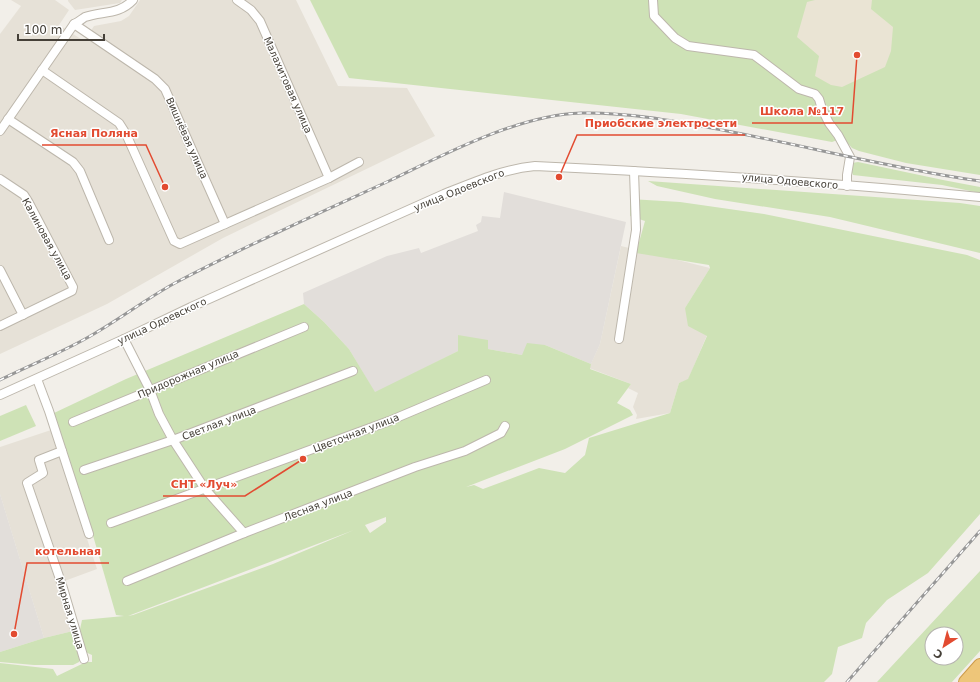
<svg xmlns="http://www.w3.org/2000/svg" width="980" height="682" font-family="'DejaVu Sans',sans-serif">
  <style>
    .residential { fill: #e6e1d7 }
    .industrial { fill: #e2deda }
    .education { fill: #eae4d4 }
    .green { fill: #cee2b6; fill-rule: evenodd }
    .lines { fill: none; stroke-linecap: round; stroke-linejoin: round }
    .minor-casing { stroke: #bdb7ac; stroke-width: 10 }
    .highway-casing { stroke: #cc9b49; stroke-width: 14 }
    .minor { stroke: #fff; stroke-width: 8 }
    .highway { stroke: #eec679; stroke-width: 12 }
    .rail-casing { stroke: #979797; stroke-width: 3 }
    .rail { stroke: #fff; stroke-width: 1.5; stroke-dasharray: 4.5; stroke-linecap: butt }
    .labels { text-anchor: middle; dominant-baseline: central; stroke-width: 3; stroke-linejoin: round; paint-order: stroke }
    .street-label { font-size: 10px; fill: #454038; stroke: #fff }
    .leader { fill: none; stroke: #e24b31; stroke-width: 1.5 }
    .callout-dot { fill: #e24b31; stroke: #fff; stroke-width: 1.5 }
    .callout-label { font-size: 11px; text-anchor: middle; font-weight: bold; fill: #e24b31; stroke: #fff; stroke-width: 3; stroke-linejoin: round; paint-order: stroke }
  </style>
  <rect width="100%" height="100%" fill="#f2efe9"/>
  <g class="residential">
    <path d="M 11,0 L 55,0 L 69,10 L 59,25 L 84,41 L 94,26 L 121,21 L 129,16 L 140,0 L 296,0 L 338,86 L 407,88 L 435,136 L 223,238 L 107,304 L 0,354 L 0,34 L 21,6 Z"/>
    <path d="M 68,0 L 122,0 L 120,3 L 75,10 L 68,1 Z"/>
    <path d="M 621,246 L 710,268 L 685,308 L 707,335 L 688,380 L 679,383 L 670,413 L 636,419 L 637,415 L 633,407 L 638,393 L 628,388 L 631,384 L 589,368 L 600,344 Z"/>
    <path d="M 51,430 L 97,569 L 59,583 L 73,631 L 44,638 L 0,494 L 0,447 Z"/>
  </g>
  <g class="industrial">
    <path d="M 504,192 L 626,222 L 600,344 L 591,364 L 545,345 L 522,355 L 488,349 L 458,335 L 458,351 L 375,393 L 349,349 L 324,322 L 304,304 L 303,293 L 387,256 L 419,248 L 421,253 L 478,231 L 476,225 L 481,222 L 482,216 L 500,218 Z"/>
    <path d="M 0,494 L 44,638 L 0,652 Z"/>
  </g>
  <path class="education" d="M 803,0 L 923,0 L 929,62 L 824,96 L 780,42 Z"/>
  <g class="green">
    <path d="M 310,0 L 815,0 L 807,2 L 797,37 L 819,56 L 815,76 L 831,85 L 842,87 L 885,67 L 891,51 L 893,27 L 871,9 L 872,0 L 980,0 L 980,175 L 906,163 L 859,151 L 852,148 L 843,138 L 832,142 L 681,114 L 349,78 Z"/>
    <path d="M 858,162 L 943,180 L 980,187 L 980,193 L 942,185 L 853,175 L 850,167 L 852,163 Z"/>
    <path d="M 648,181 L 960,203 L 980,206 L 980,253 L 830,217 L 715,199 L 657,186 Z"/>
    <path d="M 630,199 L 680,202 L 764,214 L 967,255 L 980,260 L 980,514 L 928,573 L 887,600 L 866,623 L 862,638 L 838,647 L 832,674 L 824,682 L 0,682 L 0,663 L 53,669 L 57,676 L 86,662 L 92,662 L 92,655 L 83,651 L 79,634 L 82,620 L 124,616 L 116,615 L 94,539 L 54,413 L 126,379 L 304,304 L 324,322 L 349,349 L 375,392 L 458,351 L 458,335 L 488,340 L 488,349 L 522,355 L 527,343 L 545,345 L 591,364 L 590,369 L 631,384 L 617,403 L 630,410 L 633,415 L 565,449 L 466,487 L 474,485 L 483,489 L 539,468 L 565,473 L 585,455 L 589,438 L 670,413 L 679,383 L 688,379 L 707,336 L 688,326 L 685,308 L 710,268 L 709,265 L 636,253 L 645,221 L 630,216 ZM 386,517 L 386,522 L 370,533 L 365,525 ZM 354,530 L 273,564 L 133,615 L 128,616 Z"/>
    <path d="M 26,405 L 36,426 L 0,441 L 0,416 Z"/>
    <path d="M 980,571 L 980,651 L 952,682 L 877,682 ZM 932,634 L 956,634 L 956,658 L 932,658 Z"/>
    <path d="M 73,631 L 80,657 L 79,662 L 73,665 L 34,665 L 0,662 L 0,652 L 44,638 Z"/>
  </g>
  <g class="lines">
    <g class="minor-casing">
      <g id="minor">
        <path d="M 237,0 L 251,10 L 260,21 L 329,178"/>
        <path d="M 653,0 L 654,16 L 675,38 L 688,46 L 754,55 L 799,89 L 815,94 L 819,99 L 822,109 L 829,123 L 838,135 L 850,157 L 847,175 L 847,186"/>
        <path d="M 74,24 L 155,79 L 165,89 L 225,224"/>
        <path d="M 42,70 L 119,123 L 126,134 L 174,241 L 180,244 L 329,178 L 359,162"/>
        <path d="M 8,119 L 73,162 L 80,171 L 109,240"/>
        <path d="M 0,131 L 74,24 C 78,22 82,19 85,17 C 102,11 119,15 133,0"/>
        <path d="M 0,179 L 24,195 L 29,203 L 73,287 L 72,291 L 0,326"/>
        <path d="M 0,270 L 23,315"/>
        <path d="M 124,339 L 150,390 L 159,414 L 173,440 L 205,489 L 244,533"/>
        <path d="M 619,339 L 636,230 L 634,171"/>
        <path d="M 37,379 L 49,411 L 89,534"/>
        <path d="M 0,395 L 124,339 L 191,307 L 444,194 C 474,182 503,169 535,166 C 683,173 832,182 980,197"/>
        <path d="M 73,422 L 304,327"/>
        <path d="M 62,451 L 39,460 L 43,473 L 27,483 L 62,585 L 84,659"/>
        <path d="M 84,470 L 173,440 L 353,371"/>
        <path d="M 111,523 L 389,421 L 486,380"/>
        <path d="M 127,581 L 244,533 L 415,467 L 465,451 L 501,433 L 505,426"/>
      </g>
    </g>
    <g class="highway-casing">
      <g id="highway">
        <path d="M 965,682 L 980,665"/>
        <path d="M 977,682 L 980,678"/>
      </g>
    </g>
    <use href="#minor" class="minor"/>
    <use href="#highway" class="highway"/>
    <g class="rail-casing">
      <g id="rail">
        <path d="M 0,380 C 28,366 58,354 85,339 C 116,322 144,300 175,283 C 245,246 317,214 389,181 C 445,154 518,115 581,113 C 630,112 679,122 727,131 C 811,147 895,169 980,181"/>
        <path d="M 847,682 L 980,531"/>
      </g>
    </g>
    <use href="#rail" class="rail"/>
  </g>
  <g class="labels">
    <g class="street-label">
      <text transform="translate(288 85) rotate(66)">Малахитовая улица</text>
      <text transform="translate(187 138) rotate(66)">Вишнёвая улица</text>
      <text transform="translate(790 181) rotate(5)">улица Одоевского</text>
      <text transform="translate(459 190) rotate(-22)">улица Одоевского</text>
      <text transform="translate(47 239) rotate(61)">Калиновая улица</text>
      <text transform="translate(162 321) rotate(-25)">улица Одоевского</text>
      <text transform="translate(188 374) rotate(-23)">Придорожная улица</text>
      <text transform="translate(219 423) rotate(-21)">Светлая улица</text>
      <text transform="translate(356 433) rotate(-21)">Цветочная улица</text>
      <text transform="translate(318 505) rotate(-21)">Лесная улица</text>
      <text transform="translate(70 613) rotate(73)">Мирная улица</text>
    </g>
  </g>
  <path class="leader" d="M857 55L852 123H752M559 177L577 135H745M165 187L146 145H42M303 459L245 496H163M14 634L27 563H109"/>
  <g class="callout-dot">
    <circle cx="857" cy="55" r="4"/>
    <circle cx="559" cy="177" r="4"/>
    <circle cx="165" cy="187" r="4"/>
    <circle cx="303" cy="459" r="4"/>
    <circle cx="14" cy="634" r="4"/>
  </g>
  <g class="callout-label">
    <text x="802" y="115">Школа №117</text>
    <text x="661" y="127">Приобские электросети</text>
    <text x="94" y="137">Ясная Поляна</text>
    <text x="204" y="488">СНТ «Луч»</text>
    <text x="68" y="555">котельная</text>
  </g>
  <g transform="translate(944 646) rotate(216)"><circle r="19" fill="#ffffff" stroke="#b5b3af"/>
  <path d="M0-3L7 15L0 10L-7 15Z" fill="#e24b31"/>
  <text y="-6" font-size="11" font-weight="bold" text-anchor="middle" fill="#454038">С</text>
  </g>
  <path d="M18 34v6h86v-6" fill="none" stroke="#454038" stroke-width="2"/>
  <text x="24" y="34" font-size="12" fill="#454038" stroke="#ffffff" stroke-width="3" paint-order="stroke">100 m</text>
</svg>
